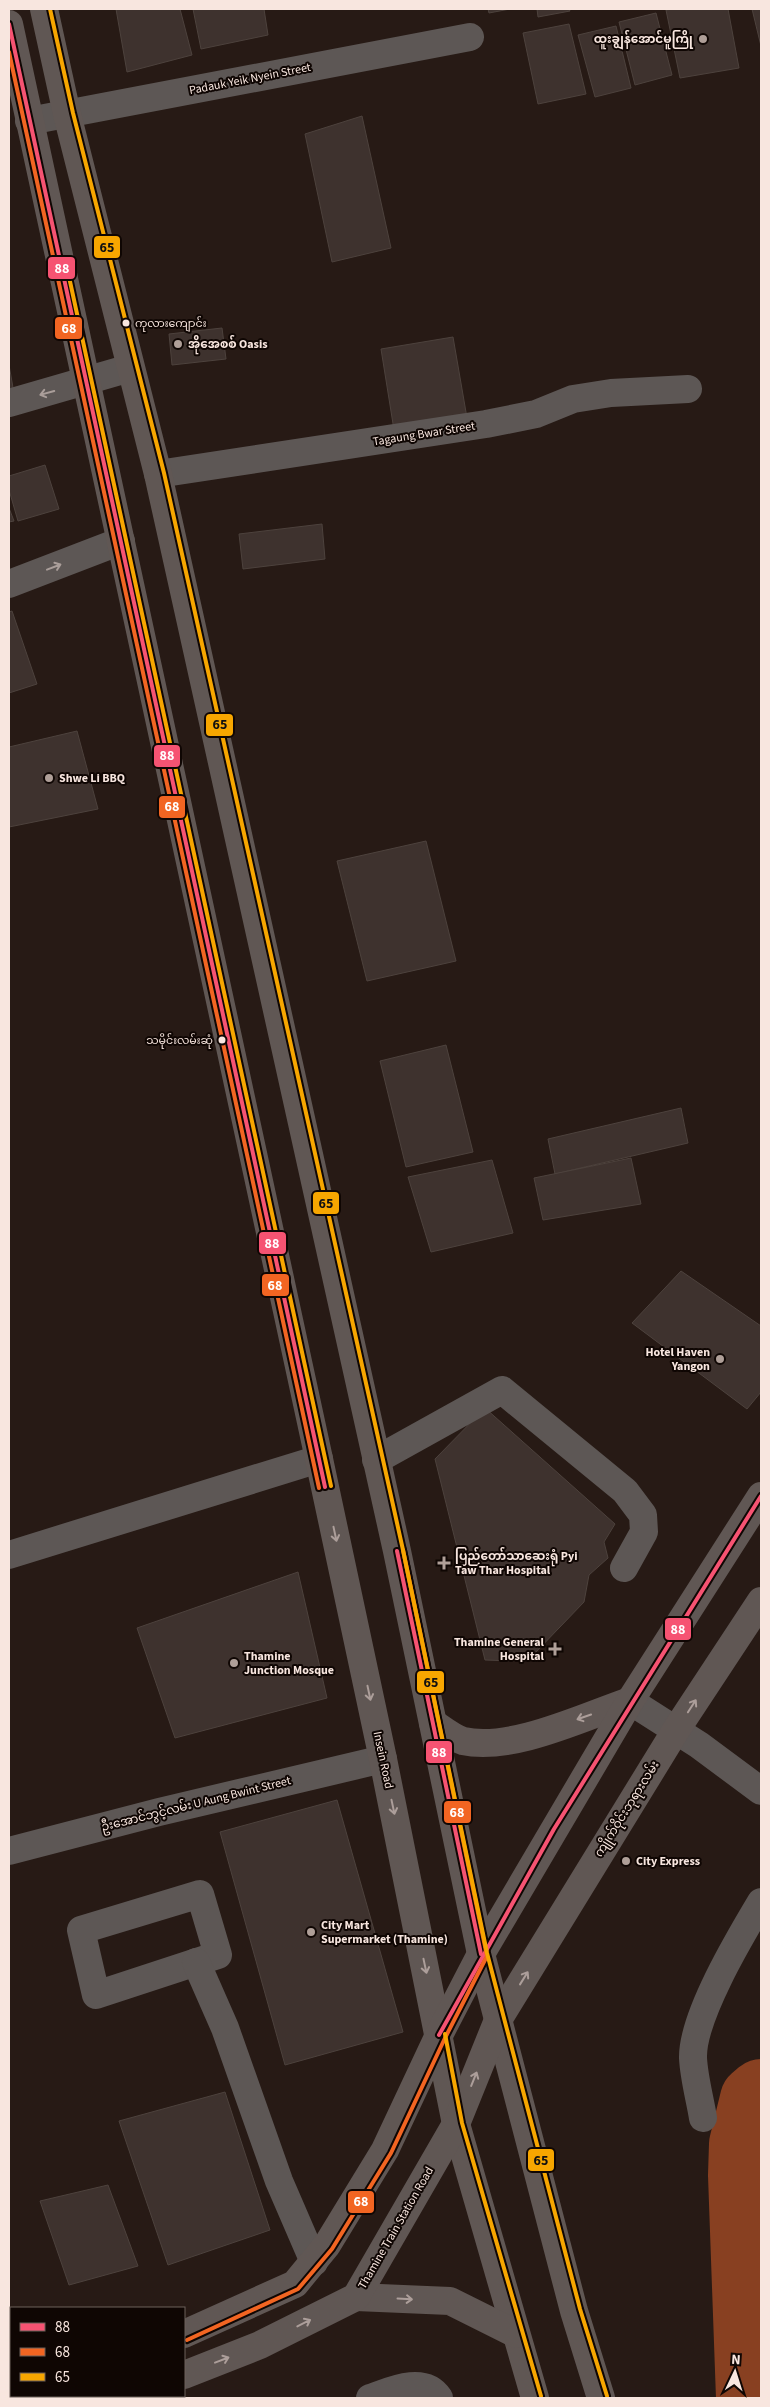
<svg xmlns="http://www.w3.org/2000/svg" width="770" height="2407" font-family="'Source Sans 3','Noto Sans Myanmar',sans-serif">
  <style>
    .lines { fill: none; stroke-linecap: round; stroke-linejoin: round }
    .river { stroke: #884021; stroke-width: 68 }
    .building { fill: #3e322e; stroke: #4d423d }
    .minor { stroke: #5d5755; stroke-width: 28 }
    .major { stroke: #605754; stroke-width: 28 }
    .bus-1-casing { stroke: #0f0603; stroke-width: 8 }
    .bus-2-casing { stroke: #0f0603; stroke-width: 8 }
    .bus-3-casing { stroke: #0f0603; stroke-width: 8 }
    .bus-1 { stroke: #f65372; stroke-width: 4 }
    .bus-2 { stroke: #f26522; stroke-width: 4 }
    .bus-3 { stroke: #f7a600; stroke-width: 4 }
    .oneway { stroke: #aa9e9a }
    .oneway2 { stroke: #ac9e9a }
    .poi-dot { fill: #af9f98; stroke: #0f0603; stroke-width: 2 }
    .bus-dot { fill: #f8e6df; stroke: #0f0603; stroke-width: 2 }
    .labels { text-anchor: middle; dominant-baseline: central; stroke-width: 4; stroke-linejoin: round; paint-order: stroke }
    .bus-label { font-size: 11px; fill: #f8e6df; stroke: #0f0603; text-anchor: start }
    .poi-label { font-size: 12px; font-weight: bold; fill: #f8e6df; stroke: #0f0603; text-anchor: start }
    .street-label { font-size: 12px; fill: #f8e6df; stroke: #0f0603 }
    .line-badge { stroke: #0f0603; stroke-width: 2 }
    .badge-label { font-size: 14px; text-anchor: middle; font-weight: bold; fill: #fff }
    .pale-badge-label { font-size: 14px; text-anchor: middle; font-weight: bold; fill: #111 }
  </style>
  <rect width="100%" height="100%" fill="#271a15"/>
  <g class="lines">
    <path class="river" d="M 750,2398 L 742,2175 L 743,2144 L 754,2099 L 761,2093"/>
  </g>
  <g class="building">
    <path d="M 116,9 L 180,9 L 192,55 L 127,72 Z"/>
    <path d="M 193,9 L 264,9 L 268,35 L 201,49 Z"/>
    <path d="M 488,9 L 510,9 L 489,13 Z"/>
    <path d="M 537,9 L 569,9 L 570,11 L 538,17 Z"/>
    <path d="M 672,9 L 728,9 L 739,68 L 680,78 L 666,10 Z"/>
    <path d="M 752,9 L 761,9 L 761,46 Z"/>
    <path d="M 656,13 L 672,75 L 635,85 L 619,22 Z"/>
    <path d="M 569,24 L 586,94 L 538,104 L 523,33 Z"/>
    <path d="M 616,26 L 631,88 L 595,97 L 578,35 Z"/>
    <path d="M 362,116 L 391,248 L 332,262 L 305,134 Z"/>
    <path d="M 222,328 L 226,359 L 172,365 L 169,334 Z"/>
    <path d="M 453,337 L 467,418 L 394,430 L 381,349 Z"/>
    <path d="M 9,365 L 15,399 L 9,401 Z"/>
    <path d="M 45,465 L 59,509 L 18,521 L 9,490 L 9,476 Z"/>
    <path d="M 9,508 L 14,521 L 9,522 Z"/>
    <path d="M 322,524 L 325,559 L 243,569 L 239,534 Z"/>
    <path d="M 12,611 L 37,684 L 9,693 L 9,612 Z"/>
    <path d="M 77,731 L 98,809 L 9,827 L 9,747 Z"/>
    <path d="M 426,841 L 456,961 L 367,981 L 337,861 Z"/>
    <path d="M 446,1045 L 473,1152 L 406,1167 L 380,1061 Z"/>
    <path d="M 681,1108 L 688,1143 L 555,1174 L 548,1139 Z"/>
    <path d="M 631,1158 L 641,1204 L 543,1220 L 534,1178 Z"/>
    <path d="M 492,1160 L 513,1233 L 431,1252 L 408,1177 Z"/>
    <path d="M 681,1271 L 761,1326 L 761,1392 L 747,1409 L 632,1323 Z"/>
    <path d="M 485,1408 L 615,1524 L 604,1542 L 608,1558 L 589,1575 L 584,1602 L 535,1653 L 513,1661 L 485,1660 L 435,1459 Z"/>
    <path d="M 298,1572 L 327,1698 L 175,1738 L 137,1628 Z"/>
    <path d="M 337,1800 L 403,2032 L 285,2065 L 220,1832 Z"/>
    <path d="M 225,2092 L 270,2230 L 168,2265 L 119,2121 Z"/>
    <path d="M 108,2185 L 138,2266 L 69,2285 L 40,2201 Z"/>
  </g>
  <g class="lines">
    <g class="minor">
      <path d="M 29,121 L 470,37"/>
      <path d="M 9,403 L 130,368"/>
      <path d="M 158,474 L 486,424 L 536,414 L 573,399 L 611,393 L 688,389"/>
      <path d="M 9,584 L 121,541"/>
      <path d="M 376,1460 L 502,1390 L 625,1491 L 643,1515 L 644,1532 L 624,1568"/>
      <path d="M 9,1555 L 319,1459"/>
      <path d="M 630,1701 L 699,1745 L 761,1791"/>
      <path d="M 9,1851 L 159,1812 L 383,1759"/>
      <path d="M 200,1894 L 218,1955 L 96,1995 L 81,1930 Z"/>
      <path d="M 196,1962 L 225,2028 L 279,2181 L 314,2262"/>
      <path d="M 703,2118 C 700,2099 694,2078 693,2058 C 692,2017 740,1937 761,1902"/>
      <path d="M 149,2396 L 150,2398"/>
      <path d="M 370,2398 C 390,2391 424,2375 439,2398"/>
    </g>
    <g class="major">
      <path d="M 44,9 L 67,114 L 158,474 L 397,1551 L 481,1954 L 574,2311 L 601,2398"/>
      <path d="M 9,24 L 319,1459 L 383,1759 L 456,2124 L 535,2398"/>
      <path d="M 433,1723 C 442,1729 453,1738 463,1741 C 511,1752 583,1717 630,1701"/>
      <path d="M 356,2297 L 450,2301 L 516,2334"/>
      <path d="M 184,2334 L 295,2284 L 327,2245 L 385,2150 L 439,2035 L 481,1954 L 630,1701 L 761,1496"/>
      <path d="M 184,2375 L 260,2345 L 356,2297 L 456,2124 L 498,2020 L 676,1730 L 761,1601"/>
      <path d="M 9,2394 L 11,2394"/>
      <path d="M 126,2398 L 132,2396"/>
    </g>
    <g class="bus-1-casing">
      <g id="bus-1">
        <path d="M 9,24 L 325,1487"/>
        <path d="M 397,1551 L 481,1954"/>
        <path d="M 439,2035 L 554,1829 L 761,1496"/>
      </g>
    </g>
    <g class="bus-2-casing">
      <g id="bus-2">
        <path d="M 9,52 L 319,1488"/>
        <path d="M 187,2340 L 298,2289 L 332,2249 L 391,2153 L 445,2038 L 487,1956 L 403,1550"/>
      </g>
    </g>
    <g class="bus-3-casing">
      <g id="bus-3">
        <path d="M 50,9 L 73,113 L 164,473 L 403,1550 L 487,1953 L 580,2309 L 607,2396"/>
        <path d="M 66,263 L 331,1486"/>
        <path d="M 445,2034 L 462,2123 L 541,2396"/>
      </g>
    </g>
    <use href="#bus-1" class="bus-1"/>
    <use href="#bus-2" class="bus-2"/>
    <use href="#bus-3" class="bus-3"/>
  </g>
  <defs><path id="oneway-shaft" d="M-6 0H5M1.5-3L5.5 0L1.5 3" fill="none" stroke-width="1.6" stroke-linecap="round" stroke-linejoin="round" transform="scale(1.25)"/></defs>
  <g class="oneway">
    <use href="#oneway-shaft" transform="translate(47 393) rotate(165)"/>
    <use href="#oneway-shaft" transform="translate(54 567) rotate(-21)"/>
  </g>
  <g class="oneway2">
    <use href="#oneway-shaft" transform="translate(335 1534) rotate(78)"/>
    <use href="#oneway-shaft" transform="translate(369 1693) rotate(78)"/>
    <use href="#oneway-shaft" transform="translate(692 1706) rotate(-57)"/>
    <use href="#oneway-shaft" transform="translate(584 1717) rotate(161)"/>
    <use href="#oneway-shaft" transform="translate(393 1807) rotate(78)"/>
    <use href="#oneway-shaft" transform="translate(425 1966) rotate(78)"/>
    <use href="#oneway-shaft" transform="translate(524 1978) rotate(-58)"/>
    <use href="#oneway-shaft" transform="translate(474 2079) rotate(-68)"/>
    <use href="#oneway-shaft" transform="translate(405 2299) rotate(3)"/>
    <use href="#oneway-shaft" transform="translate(304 2323) rotate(-27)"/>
    <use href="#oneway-shaft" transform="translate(222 2360) rotate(-21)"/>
  </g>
  <g class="poi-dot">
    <circle cx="703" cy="39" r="5"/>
    <circle cx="178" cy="344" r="5"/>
    <circle cx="49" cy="778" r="5"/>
    <circle cx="720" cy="1359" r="5"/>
    <path d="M441.5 1555.5h5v5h5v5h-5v5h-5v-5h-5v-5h5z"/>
    <path d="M552.5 1641.5h5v5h5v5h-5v5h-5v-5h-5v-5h5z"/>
    <circle cx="234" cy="1663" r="5"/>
    <circle cx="626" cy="1861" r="5"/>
    <circle cx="311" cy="1932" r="5"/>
  </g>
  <g class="bus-dot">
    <circle cx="126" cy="323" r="4.5"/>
    <circle cx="222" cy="1040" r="4.5"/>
  </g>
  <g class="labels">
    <g class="bus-label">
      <text x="135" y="323">ကုလားကျောင်း</text>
      <text x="213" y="1040" text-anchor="end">သမိုင်းလမ်းဆုံ</text>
    </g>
    <g class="poi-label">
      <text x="693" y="39" text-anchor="end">ထူးချွန်အောင်မူကြို</text>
      <text x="188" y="344">အိုအေစစ် Oasis</text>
      <text x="59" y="778">Shwe Li BBQ</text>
      <text x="710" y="1352" text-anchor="end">Hotel Haven<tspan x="710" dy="14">Yangon</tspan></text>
      <text x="455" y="1556">ပြည်တော်သာဆေးရုံ Pyi<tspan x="455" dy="14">Taw Thar Hospital</tspan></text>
      <text x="544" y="1642" text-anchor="end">Thamine General<tspan x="544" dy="14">Hospital</tspan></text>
      <text x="244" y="1656">Thamine<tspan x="244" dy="14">Junction Mosque</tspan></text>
      <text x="636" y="1861">City Express</text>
      <text x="321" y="1925">City Mart<tspan x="321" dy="14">Supermarket (Thamine)</tspan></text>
    </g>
    <g class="street-label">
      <text transform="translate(250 79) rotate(-11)">Padauk Yeik Nyein Street</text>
      <text transform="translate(424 434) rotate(-9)">Tagaung Bwar Street</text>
      <text transform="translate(383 1760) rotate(78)">Insein Road</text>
      <text transform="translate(196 1804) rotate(-14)">ဦးအောင်ဘွင့်လမ်း U Aung Bwint Street</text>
      <text transform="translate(627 1809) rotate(-58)">ကျိုက်ဝိုင်းဘုရားလမ်း</text>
      <text transform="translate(396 2228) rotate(-60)">Thamine Train Station Road</text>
    </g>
  </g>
  <g class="line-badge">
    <rect x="93" y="235" width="28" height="24" rx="5" fill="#f7a600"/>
    <rect x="47" y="256" width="29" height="24" rx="5" fill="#f65372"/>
    <rect x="54" y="316" width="29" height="24" rx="5" fill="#f26522"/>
    <rect x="205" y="713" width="29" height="24" rx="5" fill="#f7a600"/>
    <rect x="153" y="744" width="28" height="24" rx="5" fill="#f65372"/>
    <rect x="158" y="795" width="28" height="24" rx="5" fill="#f26522"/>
    <rect x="312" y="1191" width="28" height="24" rx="5" fill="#f7a600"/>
    <rect x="258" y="1231" width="29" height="24" rx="5" fill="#f65372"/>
    <rect x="261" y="1273" width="29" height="24" rx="5" fill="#f26522"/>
    <rect x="664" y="1617" width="28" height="24" rx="5" fill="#f65372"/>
    <rect x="416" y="1670" width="29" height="24" rx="5" fill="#f7a600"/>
    <rect x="425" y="1740" width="28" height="24" rx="5" fill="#f65372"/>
    <rect x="443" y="1800" width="29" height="24" rx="5" fill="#f26522"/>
    <rect x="527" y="2148" width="28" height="24" rx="5" fill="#f7a600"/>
    <rect x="347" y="2190" width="28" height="24" rx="5" fill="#f26522"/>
  </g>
  <g class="badge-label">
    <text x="62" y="273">88</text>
    <text x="69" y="333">68</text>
    <text x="167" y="760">88</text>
    <text x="172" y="811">68</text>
    <text x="272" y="1248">88</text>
    <text x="275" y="1290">68</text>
    <text x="678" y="1634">88</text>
    <text x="439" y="1757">88</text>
    <text x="457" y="1817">68</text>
    <text x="361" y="2206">68</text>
  </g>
  <g class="pale-badge-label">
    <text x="107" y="252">65</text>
    <text x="220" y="729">65</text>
    <text x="326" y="1208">65</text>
    <text x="431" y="1687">65</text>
    <text x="541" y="2165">65</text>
  </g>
  <rect width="770" height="2407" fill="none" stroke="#f8e6df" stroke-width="20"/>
  <rect x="10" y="2307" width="175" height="90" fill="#0f0603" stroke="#6c605b"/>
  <rect x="20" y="2323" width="25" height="8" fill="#f65372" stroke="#6c605b"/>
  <text x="55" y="2332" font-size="15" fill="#f8e6df">88</text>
  <rect x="20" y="2348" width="25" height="8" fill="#f26522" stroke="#6c605b"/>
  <text x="55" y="2357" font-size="15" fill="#f8e6df">68</text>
  <rect x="20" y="2373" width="25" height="8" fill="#f7a600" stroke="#6c605b"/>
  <text x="55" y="2382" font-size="15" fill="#f8e6df">65</text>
  <g transform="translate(735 2372) rotate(4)" stroke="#0f0603" stroke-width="4" paint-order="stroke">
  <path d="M0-4L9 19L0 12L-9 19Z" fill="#f8e6df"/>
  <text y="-8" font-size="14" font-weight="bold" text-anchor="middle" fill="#f8e6df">N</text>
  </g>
</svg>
